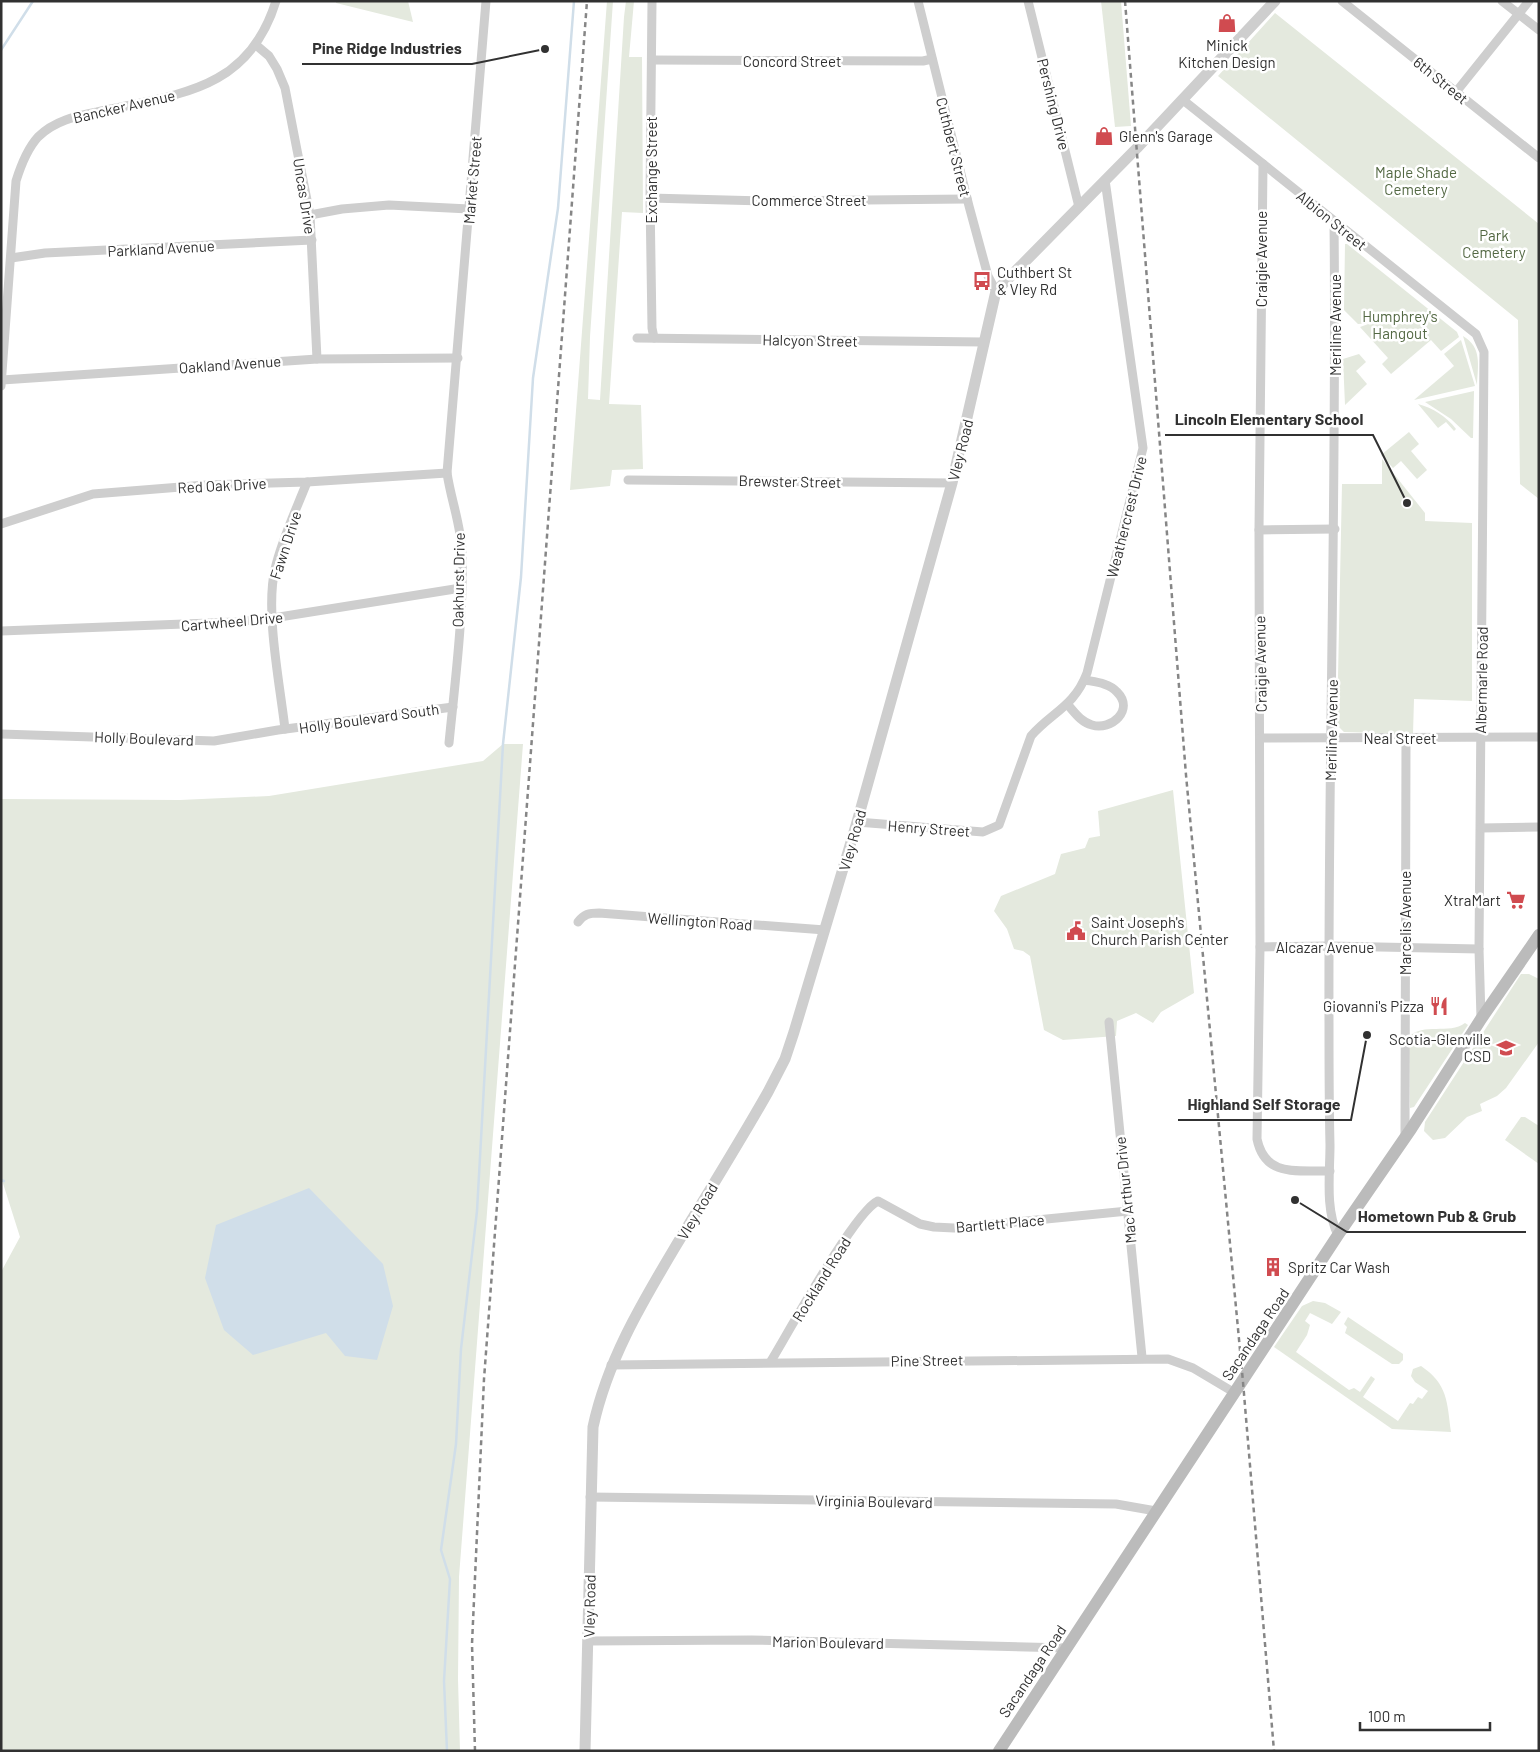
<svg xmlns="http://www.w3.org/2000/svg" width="1540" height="1752" font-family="Barlow,sans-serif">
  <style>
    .green { fill: #e4e9de }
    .water { fill: #d0dee9 }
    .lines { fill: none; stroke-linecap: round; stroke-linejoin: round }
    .stream { stroke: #d0dee9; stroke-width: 2.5 }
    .minor { stroke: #cecece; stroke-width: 9 }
    .tertiary { stroke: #cecece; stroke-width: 11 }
    .secondary { stroke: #bbb; stroke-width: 12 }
    .rail { stroke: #868686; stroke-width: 2.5; stroke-dasharray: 5 4; stroke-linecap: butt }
    .labels { text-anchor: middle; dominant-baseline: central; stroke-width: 5; stroke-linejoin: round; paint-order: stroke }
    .poi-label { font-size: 15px; fill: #313131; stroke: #fff; text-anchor: start }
    .street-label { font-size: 15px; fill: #313131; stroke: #fff }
    .park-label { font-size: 15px; fill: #536843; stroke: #fff }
    .leader { fill: none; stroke: #313131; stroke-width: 2 }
    .callout-dot { fill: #313131; stroke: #fff; stroke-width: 2 }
    .callout-label { font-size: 16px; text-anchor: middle; font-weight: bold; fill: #313131; stroke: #fff; stroke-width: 5; stroke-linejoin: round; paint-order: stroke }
  </style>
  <rect width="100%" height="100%" fill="#fff"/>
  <g class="green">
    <path d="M 336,1 L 408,1 L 413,22 L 336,3 Z"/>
    <path d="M 607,1 L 613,1 L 590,337 L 588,399 L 600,400 L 624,17 L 626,1 L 634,1 L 629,57 L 642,57 L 643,213 L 622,212 L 609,404 L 641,405 L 643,469 L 612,470 L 610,486 L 570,490 Z"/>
    <path d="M 1101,1 L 1121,1 L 1131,126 L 1115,127 Z"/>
    <path d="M 1275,13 L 1539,224 L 1539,499 L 1520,484 L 1518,320 L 1218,76 Z"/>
    <path d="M 1345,244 L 1347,244 L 1457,332 L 1459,337 L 1441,351 L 1431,340 L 1391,374 L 1382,364 L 1388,358 L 1360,327 L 1371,323 L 1358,324 L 1344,310 Z"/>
    <path d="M 1463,336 C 1482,347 1478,365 1477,385 Z"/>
    <path d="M 1461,340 L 1475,386 L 1414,400 L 1454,366 L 1444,354 Z"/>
    <path d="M 1359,354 L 1366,362 L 1356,371 L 1367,384 L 1345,405 L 1343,359 Z"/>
    <path d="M 1474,391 L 1473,438 L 1471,438 L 1451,419 L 1425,402 Z"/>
    <path d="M 1418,404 C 1433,408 1446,416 1456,429 L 1454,431 L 1446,422 L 1438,428 Z"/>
    <path d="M 1409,432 L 1419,444 L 1411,451 L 1427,470 L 1417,479 L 1401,461 L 1393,468 L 1381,455 Z"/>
    <path d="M 1382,459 L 1425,513 L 1425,521 L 1472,523 L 1472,701 L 1414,699 L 1413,734 L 1344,732 L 1337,725 L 1342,484 L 1382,484 Z"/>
    <path d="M 503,744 L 523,744 L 459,1577 L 458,1679 L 460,1751 L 1,1751 L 1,1272 L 20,1237 L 1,1177 L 1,799 L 180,800 L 269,796 L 483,761 Z"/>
    <path d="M 1173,790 L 1194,993 L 1161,1012 L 1153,1023 L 1136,1013 L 1117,1021 L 1116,1036 L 1063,1040 L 1044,1030 L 1030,956 L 1023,951 L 1014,949 L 1007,929 L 994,911 L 1001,896 L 1055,874 L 1061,854 L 1085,848 L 1089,838 L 1100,836 L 1098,811 Z"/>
    <path d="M 1521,974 L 1529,974 L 1539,979 L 1539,1042 L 1506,1088 L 1497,1096 L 1480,1104 L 1482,1111 L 1467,1117 L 1445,1138 L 1433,1140 L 1424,1131 L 1425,1122 Z"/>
    <path d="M 1465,1023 L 1468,1025 L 1414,1107 L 1410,1108 L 1409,1037 C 1423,1022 1449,1035 1465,1023 Z"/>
    <path d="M 1521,1117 L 1525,1117 L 1539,1126 L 1539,1164 L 1505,1140 Z"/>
    <path d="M 1313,1301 L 1325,1303 L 1341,1312 L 1332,1324 L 1310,1313 L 1305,1321 L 1310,1325 L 1307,1335 L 1296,1352 L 1349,1390 L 1354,1388 L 1360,1392 L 1371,1376 L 1375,1379 L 1363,1397 L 1398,1421 L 1410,1403 L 1413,1404 L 1418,1397 L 1422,1399 L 1428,1391 L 1415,1382 L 1411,1376 L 1413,1369 L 1421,1366 C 1448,1384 1447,1402 1451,1432 L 1392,1429 L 1274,1347 L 1302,1306 Z"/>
    <path d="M 1348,1317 L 1403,1354 L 1403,1360 L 1399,1364 L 1392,1364 L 1345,1333 L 1347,1327 L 1344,1324 Z"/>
  </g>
  <path class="water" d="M 309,1188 L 383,1264 L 393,1306 L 377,1360 L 345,1356 L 326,1333 L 253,1355 L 224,1330 L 205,1278 L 216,1225 Z"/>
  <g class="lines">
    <g class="stream">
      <path d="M 1,50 L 33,1"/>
      <path d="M 1,1180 L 4,1181"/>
      <path d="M 447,1751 L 444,1681 L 450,1579 L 441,1550 L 456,1444 L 461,1349 L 477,1211 L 503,744 L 521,577 L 533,378 L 558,208 L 574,1"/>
    </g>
    <g class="minor">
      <path d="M 652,1 L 650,198 L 652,328 L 654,338"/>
      <path d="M 918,1 L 969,206 L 988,276 L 996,291"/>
      <path d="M 1028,1 L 1079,207"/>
      <path d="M 1342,1 L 1539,158"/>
      <path d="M 1502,1 L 1539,30"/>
      <path d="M 256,45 L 269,56 L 277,69 L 285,88 L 297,150 L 310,215 L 317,359"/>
      <path d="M 652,60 L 923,61 L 932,59"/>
      <path d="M 1456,92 L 1529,1"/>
      <path d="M 1183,100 L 1476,334 L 1484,352 L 1479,949 L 1481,1018"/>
      <path d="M 1263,164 L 1259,530 L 1260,947 L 1257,1139 C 1265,1178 1298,1170 1330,1171"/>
      <path d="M 650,198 L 766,201 L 967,199"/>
      <path d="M 310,215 L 342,209 L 389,205 L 469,209"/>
      <path d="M 1334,222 C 1337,489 1328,756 1329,1023 C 1329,1064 1329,1104 1330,1145 C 1330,1173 1325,1210 1338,1235"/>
      <path d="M 11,258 L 45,253 L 312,240"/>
      <path d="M 637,338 L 983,342"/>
      <path d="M 2,380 L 317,359 L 458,358"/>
      <path d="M 1,386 L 16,181 C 21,165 27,149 38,137 C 54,121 76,116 97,112 C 177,94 248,92 276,1"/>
      <path d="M 628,480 L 952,483"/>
      <path d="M 1,524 L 93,494 L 206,485 L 307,482 L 447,473"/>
      <path d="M 1259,530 L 1335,529"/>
      <path d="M 1,631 L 236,622 L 273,618 L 461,588"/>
      <path d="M 1068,705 C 1075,713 1081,722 1092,725 C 1111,731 1135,710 1117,692 C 1109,683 1095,682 1085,680"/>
      <path d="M 285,729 C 280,685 265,611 275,569 C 282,539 296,510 307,482"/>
      <path d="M 1,734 L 214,741 L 278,730 L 453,707"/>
      <path d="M 1261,738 L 1539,737"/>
      <path d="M 449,743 C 455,682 464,613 462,552 C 461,525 451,500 447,473 L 486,1"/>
      <path d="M 857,822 L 983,832 L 999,825 L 1031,736 C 1052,712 1074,707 1087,673 L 1143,448 L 1105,180"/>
      <path d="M 1481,828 L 1539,827"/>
      <path d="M 578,922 C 584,914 589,913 599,913 L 825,930"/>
      <path d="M 1260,947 L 1329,946 L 1479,949"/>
      <path d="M 1109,1022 L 1142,1357"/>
      <path d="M 1405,1137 L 1406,738"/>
      <path d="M 771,1361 C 788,1333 855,1211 878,1201 L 920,1224 L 934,1227 L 954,1228 L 1128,1211"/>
      <path d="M 611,1365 L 1168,1359 L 1193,1368 L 1235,1393"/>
      <path d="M 590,1497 L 1116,1504 L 1156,1511"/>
      <path d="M 588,1641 L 752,1640 L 1068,1648"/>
    </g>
    <path class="tertiary" d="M 585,1751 L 593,1427 C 607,1362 640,1306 674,1249 C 706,1196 738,1145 768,1092 L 785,1059 L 794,1032 L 857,822 L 952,483 L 996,291 L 1137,148 L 1275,1"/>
    <path class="secondary" d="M 999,1751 L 1338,1235 L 1411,1129 L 1481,1019 L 1539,935"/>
    <g class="rail">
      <path d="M 1125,1 L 1186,775 L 1243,1382 L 1274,1751"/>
      <path d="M 475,1751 L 472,1644 L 484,1379 L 587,1"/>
    </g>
  </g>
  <defs>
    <g id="shop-bare" transform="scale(1.5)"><path d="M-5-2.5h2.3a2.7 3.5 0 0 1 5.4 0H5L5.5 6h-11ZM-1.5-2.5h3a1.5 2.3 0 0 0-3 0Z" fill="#d04b50" stroke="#fff" stroke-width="2.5" paint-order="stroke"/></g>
    <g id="bus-bare" transform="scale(1.5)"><path d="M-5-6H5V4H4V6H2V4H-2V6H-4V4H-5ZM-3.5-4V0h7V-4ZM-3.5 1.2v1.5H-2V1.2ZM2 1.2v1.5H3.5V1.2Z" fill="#d04b50" stroke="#fff" stroke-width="2.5" paint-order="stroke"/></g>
    <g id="supermarket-bare" transform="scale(1.5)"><path d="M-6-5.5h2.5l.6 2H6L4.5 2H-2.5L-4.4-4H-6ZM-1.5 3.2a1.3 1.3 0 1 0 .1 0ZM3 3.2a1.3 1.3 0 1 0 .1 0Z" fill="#d04b50" stroke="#fff" stroke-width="2.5" paint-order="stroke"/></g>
    <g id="civic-bare" transform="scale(1.5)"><path d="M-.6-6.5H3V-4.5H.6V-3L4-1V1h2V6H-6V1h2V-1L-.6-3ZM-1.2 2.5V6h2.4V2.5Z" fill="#d04b50" stroke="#fff" stroke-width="2.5" paint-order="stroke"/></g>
    <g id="restaurant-bare" transform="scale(1.5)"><path d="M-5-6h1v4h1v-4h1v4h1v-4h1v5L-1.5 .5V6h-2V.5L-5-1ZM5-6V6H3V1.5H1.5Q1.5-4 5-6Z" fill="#d04b50" stroke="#fff" stroke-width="2.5" paint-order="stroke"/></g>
    <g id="school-bare" transform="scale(1.5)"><path d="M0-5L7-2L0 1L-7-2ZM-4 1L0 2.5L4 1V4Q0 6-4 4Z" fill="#d04b50" stroke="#fff" stroke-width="2.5" paint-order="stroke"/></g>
    <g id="building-bare" transform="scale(1.5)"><path d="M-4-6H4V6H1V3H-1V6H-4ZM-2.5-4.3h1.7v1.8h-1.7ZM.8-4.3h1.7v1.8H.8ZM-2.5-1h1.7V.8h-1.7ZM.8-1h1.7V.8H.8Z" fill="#d04b50" stroke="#fff" stroke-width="2.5" paint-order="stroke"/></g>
  </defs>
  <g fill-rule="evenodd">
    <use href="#shop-bare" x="1227" y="23"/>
    <use href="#shop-bare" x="1104" y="136"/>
    <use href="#bus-bare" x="982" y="281"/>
    <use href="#supermarket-bare" x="1516" y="900"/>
    <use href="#civic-bare" x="1076" y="931"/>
    <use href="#restaurant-bare" x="1439" y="1006"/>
    <use href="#school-bare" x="1506" y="1048"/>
    <use href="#building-bare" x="1273" y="1267"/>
  </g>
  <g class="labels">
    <g class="poi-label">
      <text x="1227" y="45" text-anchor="middle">Minick<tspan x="1227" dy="17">Kitchen Design</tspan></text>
      <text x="1119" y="136">Glenn's Garage</text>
      <text x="997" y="272">Cuthbert St<tspan x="997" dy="17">&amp; Vley Rd</tspan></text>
      <text x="1501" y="900" text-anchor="end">XtraMart</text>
      <text x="1091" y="922">Saint Joseph's<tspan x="1091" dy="17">Church Parish Center</tspan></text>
      <text x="1424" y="1006" text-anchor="end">Giovanni's Pizza</text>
      <text x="1491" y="1039" text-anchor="end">Scotia-Glenville<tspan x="1491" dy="17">CSD</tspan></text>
      <text x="1288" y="1267">Spritz Car Wash</text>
    </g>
    <g class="street-label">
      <text x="792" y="61">Concord Street</text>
      <text transform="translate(1441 80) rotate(39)">6th Street</text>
      <text transform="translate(1054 104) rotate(76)">Pershing Drive</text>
      <text transform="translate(124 106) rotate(-13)">Bancker Avenue</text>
      <text transform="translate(954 147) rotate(76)">Cuthbert Street</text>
      <text transform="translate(651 170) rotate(-90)">Exchange Street</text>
      <text transform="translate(472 180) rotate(-85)">Market Street</text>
      <text transform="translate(305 196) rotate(81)">Uncas Drive</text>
      <text x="809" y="200">Commerce Street</text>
      <text transform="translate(1332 220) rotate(39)">Albion Street</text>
      <text transform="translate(161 248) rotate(-3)">Parkland Avenue</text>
      <text transform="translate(1261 259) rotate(-90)">Craigie Avenue</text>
      <text transform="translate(1335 325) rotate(-90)">Meriline Avenue</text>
      <text transform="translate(810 340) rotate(1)">Halcyon Street</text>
      <text transform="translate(230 364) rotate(-4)">Oakland Avenue</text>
      <text transform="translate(960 450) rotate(-76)">Vley Road</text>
      <text transform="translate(790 481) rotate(1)">Brewster Street</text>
      <text transform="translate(222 485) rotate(-3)">Red Oak Drive</text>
      <text transform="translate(1126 517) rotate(-76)">Weathercrest Drive</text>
      <text transform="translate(285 545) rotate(-72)">Fawn Drive</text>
      <text transform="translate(458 580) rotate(-89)">Oakhurst Drive</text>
      <text transform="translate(232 621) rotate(-5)">Cartwheel Drive</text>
      <text transform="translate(1260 664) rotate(-91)">Craigie Avenue</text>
      <text transform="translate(1481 680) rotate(-89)">Albermarle Road</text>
      <text transform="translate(369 718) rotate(-8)">Holly Boulevard South</text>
      <text transform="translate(1331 730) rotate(-89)">Meriline Avenue</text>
      <text transform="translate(144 738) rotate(2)">Holly Boulevard</text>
      <text x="1400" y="738">Neal Street</text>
      <text transform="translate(929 828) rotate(4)">Henry Street</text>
      <text transform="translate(852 840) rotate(-74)">Vley Road</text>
      <text transform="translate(700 921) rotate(4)">Wellington Road</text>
      <text transform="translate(1405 923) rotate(-90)">Marcelis Avenue</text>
      <text x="1325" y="947">Alcazar Avenue</text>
      <text transform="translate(1125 1190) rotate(-96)">Mac Arthur Drive</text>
      <text transform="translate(697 1211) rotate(-59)">Vley Road</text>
      <text transform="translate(1000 1223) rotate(-5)">Bartlett Place</text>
      <text transform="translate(821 1279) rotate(-58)">Rockland Road</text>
      <text transform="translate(1255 1334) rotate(-56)">Sacandaga Road</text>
      <text transform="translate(927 1360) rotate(-1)">Pine Street</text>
      <text transform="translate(874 1501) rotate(1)">Virginia Boulevard</text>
      <text transform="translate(589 1606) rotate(-89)">Vley Road</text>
      <text transform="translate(828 1642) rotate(1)">Marion Boulevard</text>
      <text transform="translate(1032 1671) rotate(-56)">Sacandaga Road</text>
    </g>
    <g class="park-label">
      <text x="1416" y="172">Maple Shade<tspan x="1416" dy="17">Cemetery</tspan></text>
      <text x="1494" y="235">Park<tspan x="1494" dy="17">Cemetery</tspan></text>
      <text x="1400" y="316">Humphrey's<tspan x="1400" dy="17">Hangout</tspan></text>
    </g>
  </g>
  <path class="leader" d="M545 49L472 64H302M1407 503L1373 435H1165M1367 1035L1351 1120H1178M1295 1200L1347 1232H1526"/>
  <g class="callout-dot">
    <circle cx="545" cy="49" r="5"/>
    <circle cx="1407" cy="503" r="5"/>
    <circle cx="1367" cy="1035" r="5"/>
    <circle cx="1295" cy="1200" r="5"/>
  </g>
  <g class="callout-label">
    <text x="387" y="54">Pine Ridge Industries</text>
    <text x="1269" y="425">Lincoln Elementary School</text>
    <text x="1264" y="1110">Highland Self Storage</text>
    <text x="1437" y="1222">Hometown Pub &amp; Grub</text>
  </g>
  <rect width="1540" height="1752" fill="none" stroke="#313131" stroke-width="5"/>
  <path d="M1360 1722v8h130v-8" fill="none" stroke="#313131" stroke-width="2.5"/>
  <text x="1368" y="1722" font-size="15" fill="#313131" stroke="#ffffff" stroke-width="4" paint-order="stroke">100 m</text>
</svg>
